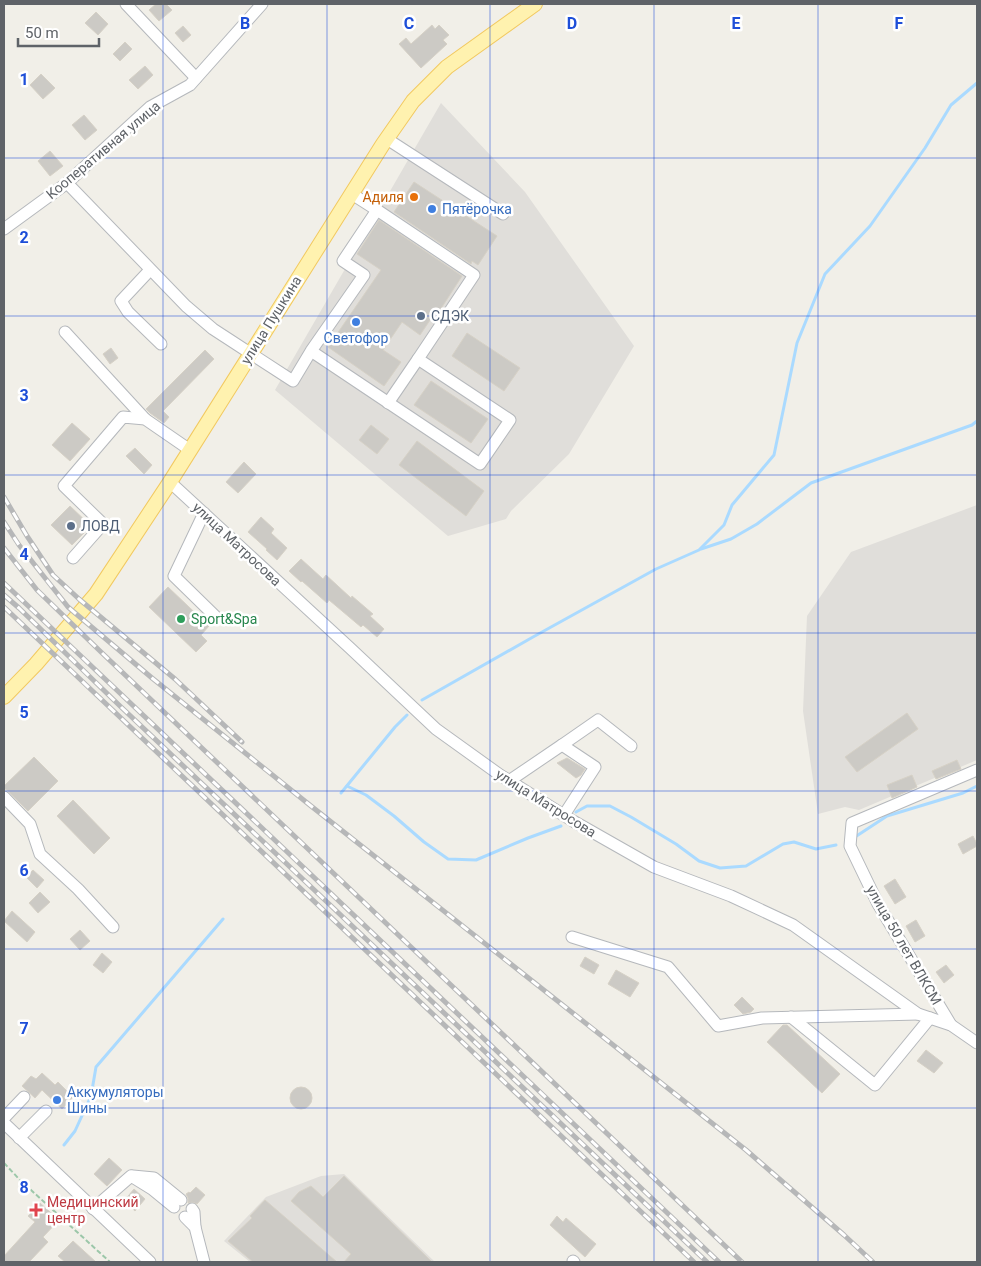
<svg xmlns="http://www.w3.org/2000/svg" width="981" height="1266" font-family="Roboto,sans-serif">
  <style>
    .industrial { fill: #e0deda }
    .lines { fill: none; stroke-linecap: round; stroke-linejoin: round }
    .stream { stroke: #aadaff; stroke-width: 3 }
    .building { fill: #cccac5; stroke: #d6d1c6 }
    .minor-casing { stroke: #b5b8bc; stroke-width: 13 }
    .major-casing { stroke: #f2c960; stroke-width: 16 }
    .path { stroke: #9cc7a9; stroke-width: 2; stroke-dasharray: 5 2.5; stroke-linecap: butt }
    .minor { stroke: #fff; stroke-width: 11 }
    .major { stroke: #fff2af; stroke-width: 14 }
    .rail-casing { stroke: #b6b7b8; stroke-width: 5 }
    .rail { stroke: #fff; stroke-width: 3; stroke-dasharray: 9; stroke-linecap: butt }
    .grid { fill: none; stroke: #1d4ed8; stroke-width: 1; stroke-opacity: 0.55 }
    .food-dot { fill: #e8710a; stroke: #fff; stroke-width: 2 }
    .shop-dot { fill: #3f7fe0; stroke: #fff; stroke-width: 2 }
    .service-dot { fill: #5c6f8a; stroke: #fff; stroke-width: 2 }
    .leisure-dot { fill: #2e9e5b; stroke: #fff; stroke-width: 2 }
    .health-dot { fill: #e0444e; stroke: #fff; stroke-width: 2 }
    .labels { text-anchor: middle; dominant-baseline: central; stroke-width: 5; stroke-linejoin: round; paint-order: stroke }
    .street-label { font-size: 14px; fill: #5f6368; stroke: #fff }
    .food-label { font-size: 14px; fill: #c56008; stroke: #fff; text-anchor: end }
    .shop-label { font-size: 14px; fill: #366cbe; stroke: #fff; text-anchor: start }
    .service-label { font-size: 14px; fill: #4e5e75; stroke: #fff; text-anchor: start }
    .leisure-label { font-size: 14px; fill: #27864d; stroke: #fff; text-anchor: start }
    .health-label { font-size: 14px; fill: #be3a42; stroke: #fff; text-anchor: start }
    .grid-label { font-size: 16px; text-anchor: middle; font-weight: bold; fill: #1d4ed8; stroke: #fff; stroke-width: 5; stroke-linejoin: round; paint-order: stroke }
  </style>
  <rect width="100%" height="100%" fill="#f1efe8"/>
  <g class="industrial">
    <path d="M 441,103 L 525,192 L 634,346 L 569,454 L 511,511 L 506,519 L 448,536 L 275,390 Z"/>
    <path d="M 977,505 L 977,760 L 859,810 L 845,807 L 818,814 L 803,711 L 807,616 L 851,552 Z"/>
    <path d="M 344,1174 L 435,1262 L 250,1262 L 224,1241 L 266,1197 L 321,1176 Z"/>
  </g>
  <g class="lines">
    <g class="stream">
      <path d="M 701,549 L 731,539 L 757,524 L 811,483 L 972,425 L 977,421"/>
      <path d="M 422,700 L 533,637 L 656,569 L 699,550 L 724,525 L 732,505 L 774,455 L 797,343 L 825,274 L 870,226 L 925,148 L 951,105 L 977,83"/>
      <path d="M 347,786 L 366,795 L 394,816 L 424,842 L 448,859 L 476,860 L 528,838 L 561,826"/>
      <path d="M 341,793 L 395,727 L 407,715"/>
      <path d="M 576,812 L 587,806 L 610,806 L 631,817 L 676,844 L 699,861 L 720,868 L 746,866 L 783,844 L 794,842 L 816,849 L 836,845"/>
      <path d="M 855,837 L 887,816 L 963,793 L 977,786"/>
      <path d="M 64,1145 L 75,1131 L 91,1096 L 96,1067 L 223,919"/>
    </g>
  </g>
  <g class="building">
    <path d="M 156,4 L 166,4 L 172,10 L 159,21 L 149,10 Z"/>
    <path d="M 96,12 L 108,24 L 98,35 L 85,23 Z"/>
    <path d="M 432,25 L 435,29 L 439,25 L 449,35 L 443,40 L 447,44 L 421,68 L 399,44 L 406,38 L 411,44 Z"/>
    <path d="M 183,26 L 191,35 L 183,42 L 175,33 Z"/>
    <path d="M 125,42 L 132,49 L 120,61 L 113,54 Z"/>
    <path d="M 145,66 L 153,75 L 138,89 L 129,80 Z"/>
    <path d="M 41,74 L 55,88 L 43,99 L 30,85 Z"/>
    <path d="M 84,115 L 97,130 L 85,140 L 72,125 Z"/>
    <path d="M 50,151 L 63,166 L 50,176 L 38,161 Z"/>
    <path d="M 414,182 L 497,236 L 478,265 L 472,261 L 471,264 L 394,212 Z"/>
    <path d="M 379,220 L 462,276 L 440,310 L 438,308 L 420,335 L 402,322 L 383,350 L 401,362 L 384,386 L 328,347 L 381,270 L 357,254 Z"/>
    <path d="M 467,333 L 520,368 L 504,391 L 452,356 Z"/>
    <path d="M 111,348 L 118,358 L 110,364 L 103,354 Z"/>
    <path d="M 205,350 L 214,359 L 163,411 L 169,417 L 164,423 L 150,413 L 146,409 Z"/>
    <path d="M 431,381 L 488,419 L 471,443 L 414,405 Z"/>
    <path d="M 72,423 L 90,439 L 70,461 L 52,445 Z"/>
    <path d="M 371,425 L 389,439 L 377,454 L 359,440 Z"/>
    <path d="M 417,441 L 484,491 L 466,516 L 399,465 Z"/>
    <path d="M 135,448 L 152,465 L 144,474 L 126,456 Z"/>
    <path d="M 244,462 L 256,474 L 238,493 L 226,482 Z"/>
    <path d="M 70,506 L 91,526 L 72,545 L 51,525 Z"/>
    <path d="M 261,517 L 274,529 L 271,533 L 287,548 L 277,560 L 266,550 L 267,549 L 248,532 Z"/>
    <path d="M 301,559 L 323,579 L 326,575 L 351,598 L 352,596 L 373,614 L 370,616 L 384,629 L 377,637 L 363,625 L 361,627 L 329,600 L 327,603 L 302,581 L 301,582 L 289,571 Z"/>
    <path d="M 168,587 L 209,626 L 201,635 L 207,641 L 196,652 L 149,607 Z"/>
    <path d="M 907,713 L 918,729 L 857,772 L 845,757 Z"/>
    <path d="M 34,757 L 58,781 L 28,811 L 9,792 L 4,788 L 4,786 Z"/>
    <path d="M 567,758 L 585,769 L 581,775 L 576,778 L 557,763 Z"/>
    <path d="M 957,760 L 961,769 L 936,779 L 932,771 Z"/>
    <path d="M 912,775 L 917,787 L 892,798 L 887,785 Z"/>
    <path d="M 73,800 L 110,838 L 94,854 L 57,816 Z"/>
    <path d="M 973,836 L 977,844 L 977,846 L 963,854 L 958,844 Z"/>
    <path d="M 33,870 L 44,880 L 37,888 L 26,877 Z"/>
    <path d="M 895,879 L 906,897 L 895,904 L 884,886 Z"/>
    <path d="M 40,892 L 50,902 L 38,913 L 29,903 Z"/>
    <path d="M 12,911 L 35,932 L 27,942 L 4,921 Z"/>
    <path d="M 916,920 L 925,936 L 915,942 L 906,926 Z"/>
    <path d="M 80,930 L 90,941 L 80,950 L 70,939 Z"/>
    <path d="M 102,953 L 112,962 L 103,973 L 93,965 Z"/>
    <path d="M 585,957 L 599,965 L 594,974 L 580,966 Z"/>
    <path d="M 946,965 L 954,975 L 944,983 L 936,972 Z"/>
    <path d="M 616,970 L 639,983 L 630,997 L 608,984 Z"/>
    <path d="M 742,997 L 754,1009 L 751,1012 L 743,1014 L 734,1005 Z"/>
    <path d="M 783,1025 L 787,1025 L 840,1074 L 822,1093 L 767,1042 Z"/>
    <path d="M 926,1050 L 943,1063 L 934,1073 L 917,1061 Z"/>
    <path d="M 42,1073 L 55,1085 L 58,1082 L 73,1097 L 62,1109 L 42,1090 L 35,1098 L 22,1086 L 31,1076 L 36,1079 Z"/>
    <circle cx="301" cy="1098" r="11"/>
    <path d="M 109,1158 L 122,1170 L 107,1186 L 94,1174 Z"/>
    <path d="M 344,1176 L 432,1262 L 344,1262 L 351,1254 L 291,1201 L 299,1192 L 311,1186 L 323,1197 Z"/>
    <path d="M 196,1187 L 205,1195 L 197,1204 L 192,1202 L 188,1203 L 188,1198 L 186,1194 L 189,1192 L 190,1193 Z"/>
    <path d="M 134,1189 L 145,1199 L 135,1211 L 124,1201 Z"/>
    <path d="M 265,1200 L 337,1262 L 253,1262 L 228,1241 L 252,1218 L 250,1216 Z"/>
    <path d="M 40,1203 L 59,1220 L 43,1237 L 48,1242 L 29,1262 L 4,1262 L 4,1256 L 35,1222 L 28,1216 L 31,1213 L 30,1208 L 37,1206 Z"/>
    <path d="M 557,1216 L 563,1222 L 566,1218 L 596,1244 L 585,1257 L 550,1225 Z"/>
    <path d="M 73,1241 L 96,1262 L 65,1262 L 58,1256 Z"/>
  </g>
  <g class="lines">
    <g class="minor-casing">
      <g id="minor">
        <path d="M 126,4 L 196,78"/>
        <path d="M 387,139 L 503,214"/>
        <path d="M 67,183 L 186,306 L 213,329 L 293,381 L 311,351 L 364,275 L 343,261 L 377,210 L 474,275 L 418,359 L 510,420 L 480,464 L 311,351"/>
        <path d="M 352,194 L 377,210"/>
        <path d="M 4,229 L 67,183 L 150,107 L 190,85 L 262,4"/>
        <path d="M 150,270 L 121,301 L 128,312 L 161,344"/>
        <path d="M 65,332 L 145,419"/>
        <path d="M 388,403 L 418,359"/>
        <path d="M 170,482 L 350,648 L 436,729 L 500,775 L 573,821 L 654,867 L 731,896 L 793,925 L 918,1014 L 951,1025 L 977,1043"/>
        <path d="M 204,513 L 174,576 L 217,618"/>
        <path d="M 73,558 L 103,524 L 64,486 L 123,417 L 145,419 L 190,450"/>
        <path d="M 562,745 L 598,720 L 631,746"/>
        <path d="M 509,781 L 562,745 L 595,767 L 564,815"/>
        <path d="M 4,797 L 30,824 L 40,854 L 78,889 L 113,927"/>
        <path d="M 572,937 L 668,967 L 718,1026 L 762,1018 L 918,1014"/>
        <path d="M 791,1017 L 875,1085 L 930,1018"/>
        <path d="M 951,1025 L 878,904 L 850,846 L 852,823 L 977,770"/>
        <path d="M 4,1118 L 24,1097"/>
        <path d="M 4,1123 L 150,1262"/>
        <path d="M 19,1138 L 46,1111"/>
        <path d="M 133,1176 L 154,1178 L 181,1200"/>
        <path d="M 93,1209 L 131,1176 L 152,1189 L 174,1207"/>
        <path d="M 192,1209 L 194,1212 L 195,1227"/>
        <path d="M 185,1217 L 195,1227 L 204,1262"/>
        <path d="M 573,1261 L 574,1262"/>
      </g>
    </g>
    <g class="major-casing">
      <path id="major" d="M 4,697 L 36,664 L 96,594 L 170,482 L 383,144 L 413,101 L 447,67 L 535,4"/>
    </g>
    <path class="path" d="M 4,1163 L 20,1180 L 110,1262"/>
    <use href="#minor" class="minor"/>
    <use href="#major" class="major"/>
    <g class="rail-casing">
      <g id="rail">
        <path d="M 4,497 L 27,536 L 53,575 L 79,599 L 175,679 L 242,742"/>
        <path d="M 4,522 L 19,545 L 68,607 L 107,640 L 152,678 L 311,806 L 746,1150 L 844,1235 L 873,1262"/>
        <path d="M 4,548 L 37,590 L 101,652 L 742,1262"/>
        <path d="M 4,583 L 719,1262"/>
        <path d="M 4,595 L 19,608 L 120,706 L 707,1262"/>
        <path d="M 4,607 L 694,1262"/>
      </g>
    </g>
    <use href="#rail" class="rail"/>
  </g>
  <path class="grid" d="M 163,4 L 163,1262M 327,4 L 327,1262M 490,4 L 490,1262M 654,4 L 654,1262M 818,4 L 818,1262M 4,158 L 977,158M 4,316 L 977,316M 4,475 L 977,475M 4,633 L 977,633M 4,791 L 977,791M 4,949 L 977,949M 4,1108 L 977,1108"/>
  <circle class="food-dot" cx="414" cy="197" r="5"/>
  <g class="shop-dot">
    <circle cx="432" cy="209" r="5"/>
    <circle cx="356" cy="322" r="5"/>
    <circle cx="57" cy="1100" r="5"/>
  </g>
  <g class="service-dot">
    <circle cx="421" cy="316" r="5"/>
    <circle cx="71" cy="526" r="5"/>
  </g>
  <circle class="leisure-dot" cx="181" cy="619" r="5"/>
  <path class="health-dot" d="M33.5 1202.5h5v5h5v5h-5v5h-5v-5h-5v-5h5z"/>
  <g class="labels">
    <g class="street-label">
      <text transform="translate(103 150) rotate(-40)">Кооперативная улица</text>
      <text transform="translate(271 320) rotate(-58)">улица Пушкина</text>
      <text transform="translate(237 544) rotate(43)">улица Матросова</text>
      <text transform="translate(546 803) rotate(32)">улица Матросова</text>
      <text transform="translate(904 945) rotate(60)">улица 50 лет ВЛКСМ</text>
    </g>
    <g class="food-label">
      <text x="404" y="197">Адиля</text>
    </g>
    <g class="shop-label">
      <text x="442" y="209">Пятёрочка</text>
      <text x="356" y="338" text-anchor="middle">Светофор</text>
      <text x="67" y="1092">Аккумуляторы<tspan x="67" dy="16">Шины</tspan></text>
    </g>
    <g class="service-label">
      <text x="431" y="316">СДЭК</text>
      <text x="81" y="526">ЛОВД</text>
    </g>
    <g class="leisure-label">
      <text x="191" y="619">Sport&amp;Spa</text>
    </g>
    <g class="health-label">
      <text x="47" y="1202">Медицинский<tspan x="47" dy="16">центр</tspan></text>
    </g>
  </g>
  <g class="grid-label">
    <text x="245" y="29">B</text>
    <text x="409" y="29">C</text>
    <text x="572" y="29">D</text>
    <text x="736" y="29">E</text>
    <text x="899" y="29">F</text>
    <text x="24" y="85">1</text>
    <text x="24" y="243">2</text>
    <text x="24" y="401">3</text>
    <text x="24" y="560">4</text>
    <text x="24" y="718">5</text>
    <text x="24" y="876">6</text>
    <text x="24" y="1034">7</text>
    <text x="24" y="1193">8</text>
  </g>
  <rect width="981" height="1266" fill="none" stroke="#5f6368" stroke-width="10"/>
  <path d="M18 38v8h81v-8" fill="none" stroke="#5f6368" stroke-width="2.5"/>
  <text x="25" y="38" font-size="15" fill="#5f6368" stroke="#ffffff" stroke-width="4" paint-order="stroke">50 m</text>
</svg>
